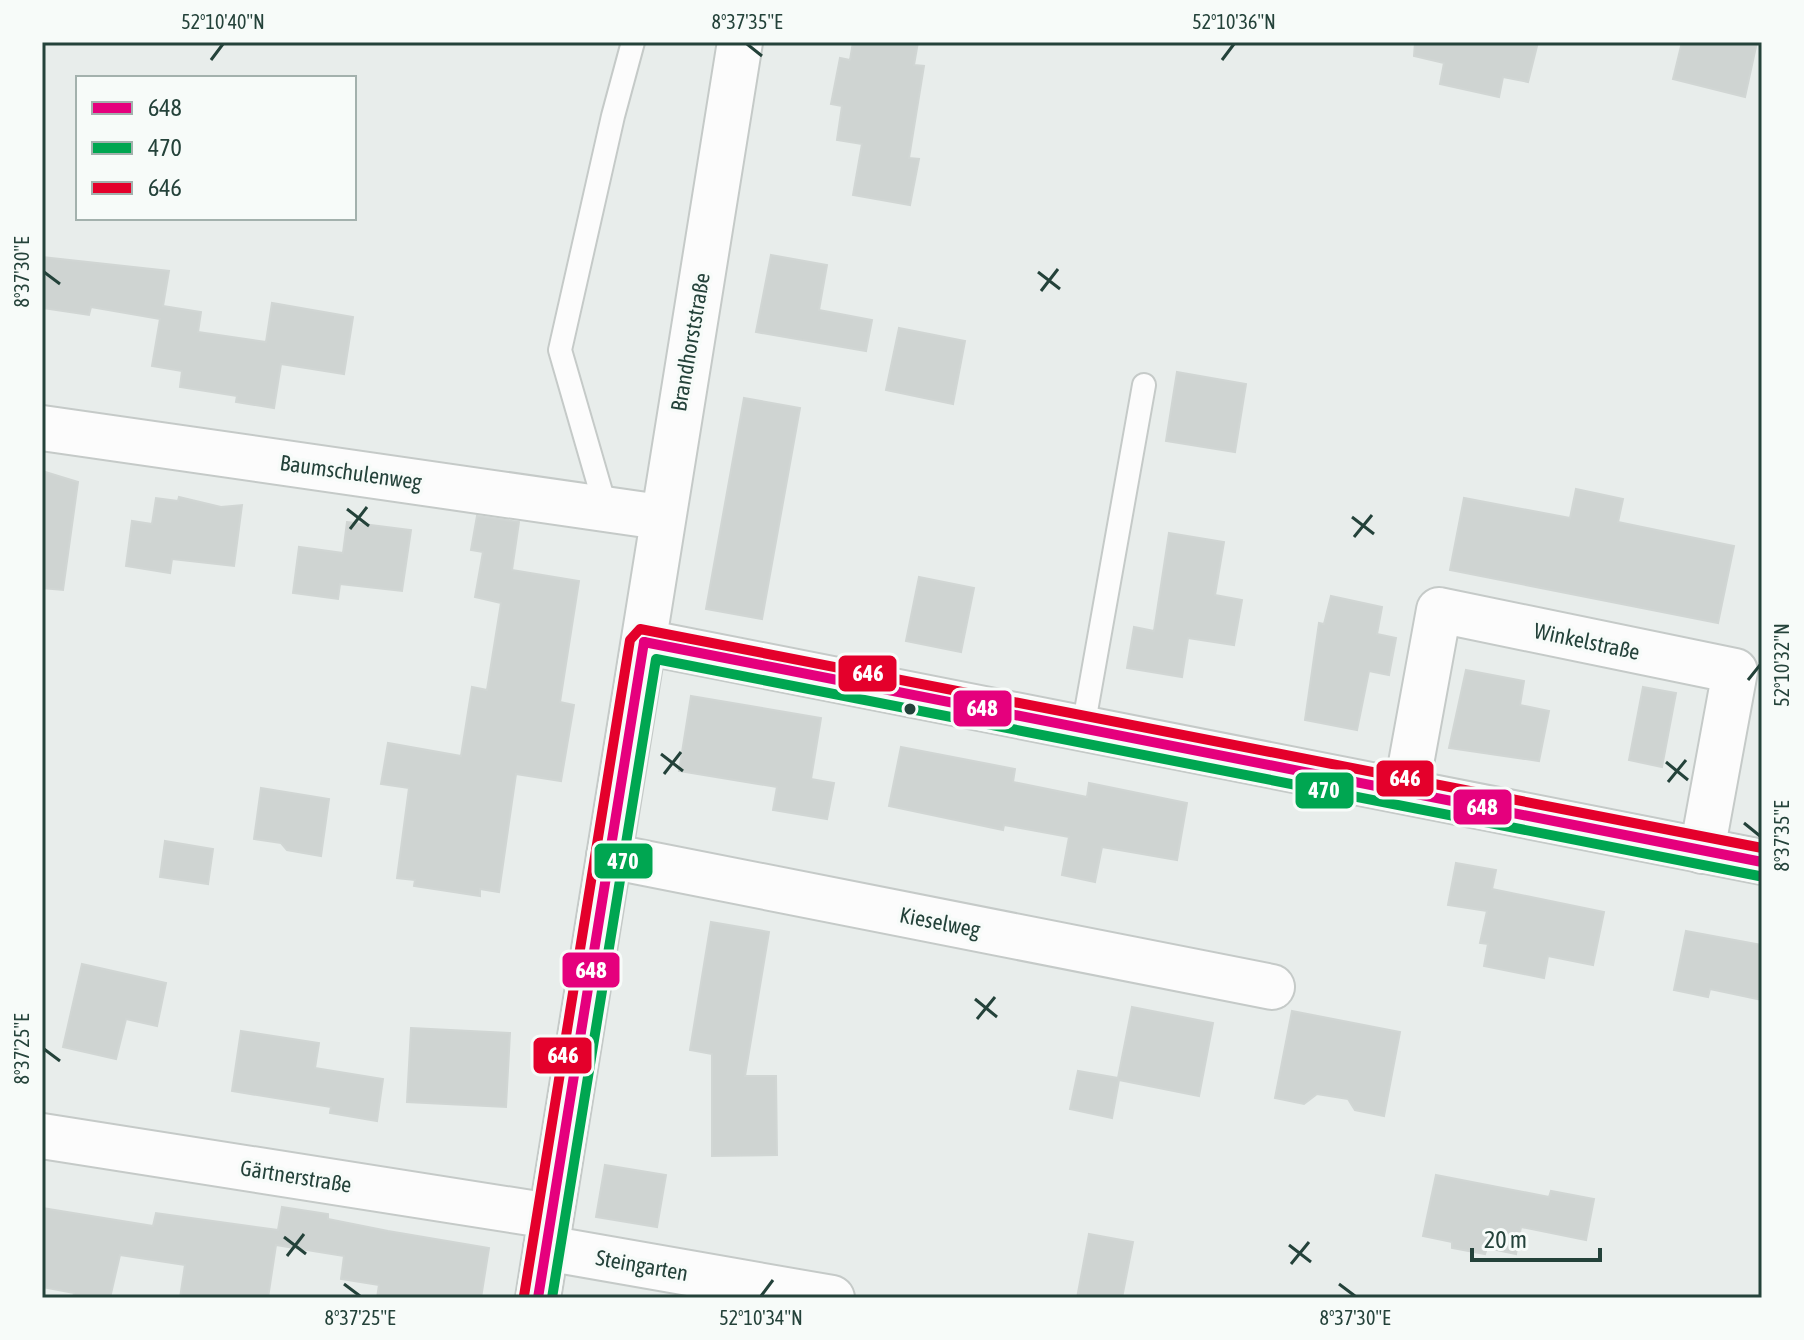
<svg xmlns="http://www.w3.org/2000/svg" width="1804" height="1340" font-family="'Asap Condensed',sans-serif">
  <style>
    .building { fill: #cfd4d2; stroke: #d1d6d4; stroke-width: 2 }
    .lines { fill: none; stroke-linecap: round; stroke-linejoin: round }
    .service-casing { stroke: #c5cac8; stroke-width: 26 }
    .minor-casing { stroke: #c5cac8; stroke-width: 48 }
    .service { stroke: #fcfcfc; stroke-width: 22 }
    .minor { stroke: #fcfcfc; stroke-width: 44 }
    .bus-1-casing { stroke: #f7fbf9; stroke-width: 16 }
    .bus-2-casing { stroke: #f7fbf9; stroke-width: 16 }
    .bus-3-casing { stroke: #f7fbf9; stroke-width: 16 }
    .bus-1 { stroke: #e5007d; stroke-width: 10 }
    .bus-2 { stroke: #00a651; stroke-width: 10 }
    .bus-3 { stroke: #e4002b; stroke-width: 10 }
    .ticks { fill: none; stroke: #24423a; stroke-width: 3 }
    .bus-dot { fill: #24423a; stroke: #f7fbf9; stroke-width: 3 }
    .labels { text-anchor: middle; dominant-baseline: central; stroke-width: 7; stroke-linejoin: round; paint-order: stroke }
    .street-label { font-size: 22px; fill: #24423a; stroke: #f7fbf9 }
    .line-badge { stroke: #f7fbf9; stroke-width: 3 }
    .badge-label { font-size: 22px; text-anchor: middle; font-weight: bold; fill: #fff }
    .neatline { fill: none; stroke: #24423a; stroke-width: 3 }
    .ticks-label { font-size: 20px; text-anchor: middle; fill: #24423a }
  </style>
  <rect width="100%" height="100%" fill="#e8edeb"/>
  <g class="building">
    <path d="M 853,42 L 918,42 L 914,65 L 924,66 L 909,158 L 919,159 L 910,205 L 853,195 L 862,144 L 837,140 L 842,106 L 831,104 L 840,58 L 850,60 Z"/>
    <path d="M 1415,42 L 1538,42 L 1528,82 L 1503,77 L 1499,97 L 1440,84 L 1444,63 L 1414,56 Z"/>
    <path d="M 1682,42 L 1757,42 L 1745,97 L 1673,79 Z"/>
    <path d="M 771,255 L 827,265 L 819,310 L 872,320 L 866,351 L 756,332 Z"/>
    <path d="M 42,257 L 169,271 L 163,306 L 201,312 L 198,332 L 266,342 L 272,303 L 353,317 L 344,374 L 281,364 L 274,408 L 236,402 L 237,396 L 180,387 L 182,371 L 152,366 L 160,319 L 91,307 L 89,315 L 42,308 Z"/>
    <path d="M 899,328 L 965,341 L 953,404 L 886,390 Z"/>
    <path d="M 1177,372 L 1246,384 L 1235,452 L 1166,441 Z"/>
    <path d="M 744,398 L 800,408 L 762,619 L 706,609 Z"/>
    <path d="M 42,471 L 78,482 L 63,590 L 42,588 Z"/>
    <path d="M 1576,489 L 1623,499 L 1618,522 L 1734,546 L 1718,623 L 1450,570 L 1464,498 L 1570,518 Z"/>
    <path d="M 179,497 L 221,507 L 242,505 L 234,566 L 172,559 L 170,573 L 126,566 L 132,521 L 152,524 L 156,498 L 178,501 Z"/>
    <path d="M 477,516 L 519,522 L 512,570 L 579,581 L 560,702 L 574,705 L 561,781 L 516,774 L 499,892 L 480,889 L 480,896 L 414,886 L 415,880 L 397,878 L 409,788 L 381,784 L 388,743 L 461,756 L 472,687 L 487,690 L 501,603 L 475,597 L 483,552 L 471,550 Z"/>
    <path d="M 347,522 L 411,530 L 402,591 L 340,584 L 338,599 L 293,593 L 299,547 L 343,553 Z"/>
    <path d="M 1169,533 L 1224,542 L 1215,595 L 1242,600 L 1234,645 L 1188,638 L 1182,677 L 1127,668 L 1134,627 L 1154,631 Z"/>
    <path d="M 919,577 L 974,588 L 961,652 L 906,641 Z"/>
    <path d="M 1331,596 L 1382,607 L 1377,634 L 1396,638 L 1389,675 L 1369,671 L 1357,730 L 1305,720 L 1319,623 L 1324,624 Z"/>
    <path d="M 1466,670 L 1524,681 L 1520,705 L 1549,711 L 1539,761 L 1449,748 Z"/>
    <path d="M 1643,687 L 1676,693 L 1662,767 L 1629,760 Z"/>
    <path d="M 691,696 L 821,718 L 811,779 L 834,783 L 827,819 L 773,810 L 777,787 L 679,771 Z"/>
    <path d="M 901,747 L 1015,769 L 1013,782 L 1087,797 L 1089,783 L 1187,803 L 1177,860 L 1102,847 L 1095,882 L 1062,875 L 1069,837 L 1004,825 L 1003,830 L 889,806 Z"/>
    <path d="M 261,788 L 329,799 L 321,856 L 287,850 L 281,843 L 254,839 Z"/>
    <path d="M 165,841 L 213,849 L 208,884 L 160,877 Z"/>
    <path d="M 1456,863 L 1496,870 L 1492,889 L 1604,912 L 1593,965 L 1548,956 L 1544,978 L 1484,966 L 1488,944 L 1480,943 L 1487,911 L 1448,905 Z"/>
    <path d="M 711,922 L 769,932 L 745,1076 L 776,1076 L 777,1155 L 712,1156 L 712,1054 L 690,1050 Z"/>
    <path d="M 1686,931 L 1762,945 L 1762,1000 L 1710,989 L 1708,997 L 1674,990 Z"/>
    <path d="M 82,964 L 166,983 L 157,1026 L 126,1019 L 116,1059 L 63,1047 Z"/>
    <path d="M 1132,1007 L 1213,1023 L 1199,1096 L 1119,1080 L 1112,1118 L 1070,1109 L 1078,1071 L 1118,1078 Z"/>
    <path d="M 1292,1011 L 1400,1032 L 1384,1116 L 1355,1110 L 1348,1099 L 1317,1094 L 1304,1104 L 1275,1098 Z"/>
    <path d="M 411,1028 L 510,1033 L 506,1107 L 407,1102 Z"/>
    <path d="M 241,1031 L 319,1043 L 315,1068 L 383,1079 L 377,1121 L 330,1113 L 331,1107 L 232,1091 Z"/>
    <path d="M 605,1165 L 666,1175 L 657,1227 L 596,1217 Z"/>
    <path d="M 1436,1175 L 1549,1197 L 1551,1191 L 1594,1199 L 1586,1240 L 1521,1227 L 1516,1254 L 1487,1248 L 1485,1254 L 1452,1248 L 1452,1242 L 1423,1236 Z"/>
    <path d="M 282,1207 L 328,1214 L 328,1219 L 388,1231 L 489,1248 L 481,1298 L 377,1298 L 379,1285 L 341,1279 L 344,1256 L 276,1245 L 268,1298 L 180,1298 L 185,1265 L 120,1255 L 110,1298 L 73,1298 L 74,1293 L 42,1287 L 42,1208 L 153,1226 L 156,1213 L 278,1230 Z"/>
    <path d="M 1089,1234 L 1133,1242 L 1122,1298 L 1077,1298 Z"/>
  </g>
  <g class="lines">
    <g class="service-casing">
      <g id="service">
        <path d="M 606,509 L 560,350 L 613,116 L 633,42"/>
        <path d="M 1083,728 L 1144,385"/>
      </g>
    </g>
    <g class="minor-casing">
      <g id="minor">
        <path d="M 42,428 L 660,517"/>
        <path d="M 644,642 L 1762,862"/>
        <path d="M 1406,791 L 1439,610 L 1735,671 L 1702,851"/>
        <path d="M 609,856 L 1272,987"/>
        <path d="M 42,1136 L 550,1216"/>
        <path d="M 546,1248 L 832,1298"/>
        <path d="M 538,1298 C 604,879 670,460 740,42"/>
      </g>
    </g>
    <use href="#service" class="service"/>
    <use href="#minor" class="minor"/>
    <g class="bus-1-casing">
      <g id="bus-1">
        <path d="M 644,642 L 1762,862"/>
        <path d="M 538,1298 L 644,642"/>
      </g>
    </g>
    <g class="bus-2-casing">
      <path id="bus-2" d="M 552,1298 L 656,659 L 1759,876"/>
    </g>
    <g class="bus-3-casing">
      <path id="bus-3" d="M 524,1296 L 630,640 L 640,629 L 1762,848"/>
    </g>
    <use href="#bus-1" class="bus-1"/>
    <use href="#bus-2" class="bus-2"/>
    <use href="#bus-3" class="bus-3"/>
  </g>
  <path class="ticks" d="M 747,44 L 762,56M 211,60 L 223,44M 1222,60 L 1234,44M 44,272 L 60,284M 1038,272 L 1060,289M 1041,291 L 1058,269M 347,509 L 369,526M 1352,517 L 1374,534M 350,529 L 367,507M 1354,537 L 1372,515M 1748,680 L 1760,665M 661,754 L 683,771M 1666,762 L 1688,780M 664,774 L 681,752M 1668,782 L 1686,760M 1744,823 L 1760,836M 975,999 L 997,1017M 977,1019 L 995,997M 44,1049 L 60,1061M 284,1237 L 306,1254M 1289,1245 L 1311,1262M 287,1256 L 304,1234M 1291,1264 L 1309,1242M 344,1284 L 360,1296M 1339,1284 L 1355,1296M 761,1296 L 773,1280"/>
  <circle class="bus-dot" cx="910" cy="709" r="7"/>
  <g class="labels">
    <g class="street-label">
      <text transform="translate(690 342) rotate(-80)">Brandhorststraße</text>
      <text transform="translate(351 472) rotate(8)">Baumschulenweg</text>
      <text transform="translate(1587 641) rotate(12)">Winkelstraße</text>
      <text transform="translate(940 922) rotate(11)">Kieselweg</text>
      <text transform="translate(296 1176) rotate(9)">Gärtnerstraße</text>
      <text transform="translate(642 1265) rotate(10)">Steingarten</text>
    </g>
  </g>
  <g class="line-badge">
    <rect x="837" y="654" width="61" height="39" rx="8" fill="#e4002b"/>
    <rect x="952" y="689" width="61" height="39" rx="8" fill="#e5007d"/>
    <rect x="1375" y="759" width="60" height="39" rx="8" fill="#e4002b"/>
    <rect x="1294" y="771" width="61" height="39" rx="8" fill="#00a651"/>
    <rect x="1452" y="788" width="61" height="38" rx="8" fill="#e5007d"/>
    <rect x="593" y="842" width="61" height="38" rx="8" fill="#00a651"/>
    <rect x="561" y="951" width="60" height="38" rx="8" fill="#e5007d"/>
    <rect x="532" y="1036" width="61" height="39" rx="8" fill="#e4002b"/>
  </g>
  <g class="badge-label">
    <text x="868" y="681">646</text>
    <text x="982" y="716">648</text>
    <text x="1405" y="786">646</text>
    <text x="1324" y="798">470</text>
    <text x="1482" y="815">648</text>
    <text x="623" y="869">470</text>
    <text x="591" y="978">648</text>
    <text x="563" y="1063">646</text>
  </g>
  <rect width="1804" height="1340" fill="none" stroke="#f7fbf9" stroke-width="88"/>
  <rect x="76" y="76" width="280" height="144" fill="#f7fbf9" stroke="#a3b1ad" stroke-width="2"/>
  <rect x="92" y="102" width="40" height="12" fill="#e5007d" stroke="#a3b1ad" stroke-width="2"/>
  <text x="148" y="116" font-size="24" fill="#24423a">648</text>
  <rect x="92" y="142" width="40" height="12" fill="#00a651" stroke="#a3b1ad" stroke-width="2"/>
  <text x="148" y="156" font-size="24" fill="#24423a">470</text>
  <rect x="92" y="182" width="40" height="12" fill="#e4002b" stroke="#a3b1ad" stroke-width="2"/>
  <text x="148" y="196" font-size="24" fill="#24423a">646</text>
  <path d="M1472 1248v12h128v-12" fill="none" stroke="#24423a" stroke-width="4"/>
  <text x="1484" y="1248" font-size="24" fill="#24423a" stroke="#f7fbf9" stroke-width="6" paint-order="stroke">20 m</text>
  <rect x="44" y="44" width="1716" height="1252" class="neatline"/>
  <g class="ticks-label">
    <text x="223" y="29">52°10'40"N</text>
    <text x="747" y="29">8°37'35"E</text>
    <text x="1234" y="29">52°10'36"N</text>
    <text transform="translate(22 272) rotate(-90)" y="7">8°37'30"E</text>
    <text transform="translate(1782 665) rotate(-90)" y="7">52°10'32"N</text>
    <text transform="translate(1782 836) rotate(-90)" y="7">8°37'35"E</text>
    <text transform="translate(22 1049) rotate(-90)" y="7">8°37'25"E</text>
    <text x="360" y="1325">8°37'25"E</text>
    <text x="761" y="1325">52°10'34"N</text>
    <text x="1355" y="1325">8°37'30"E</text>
  </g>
</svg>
